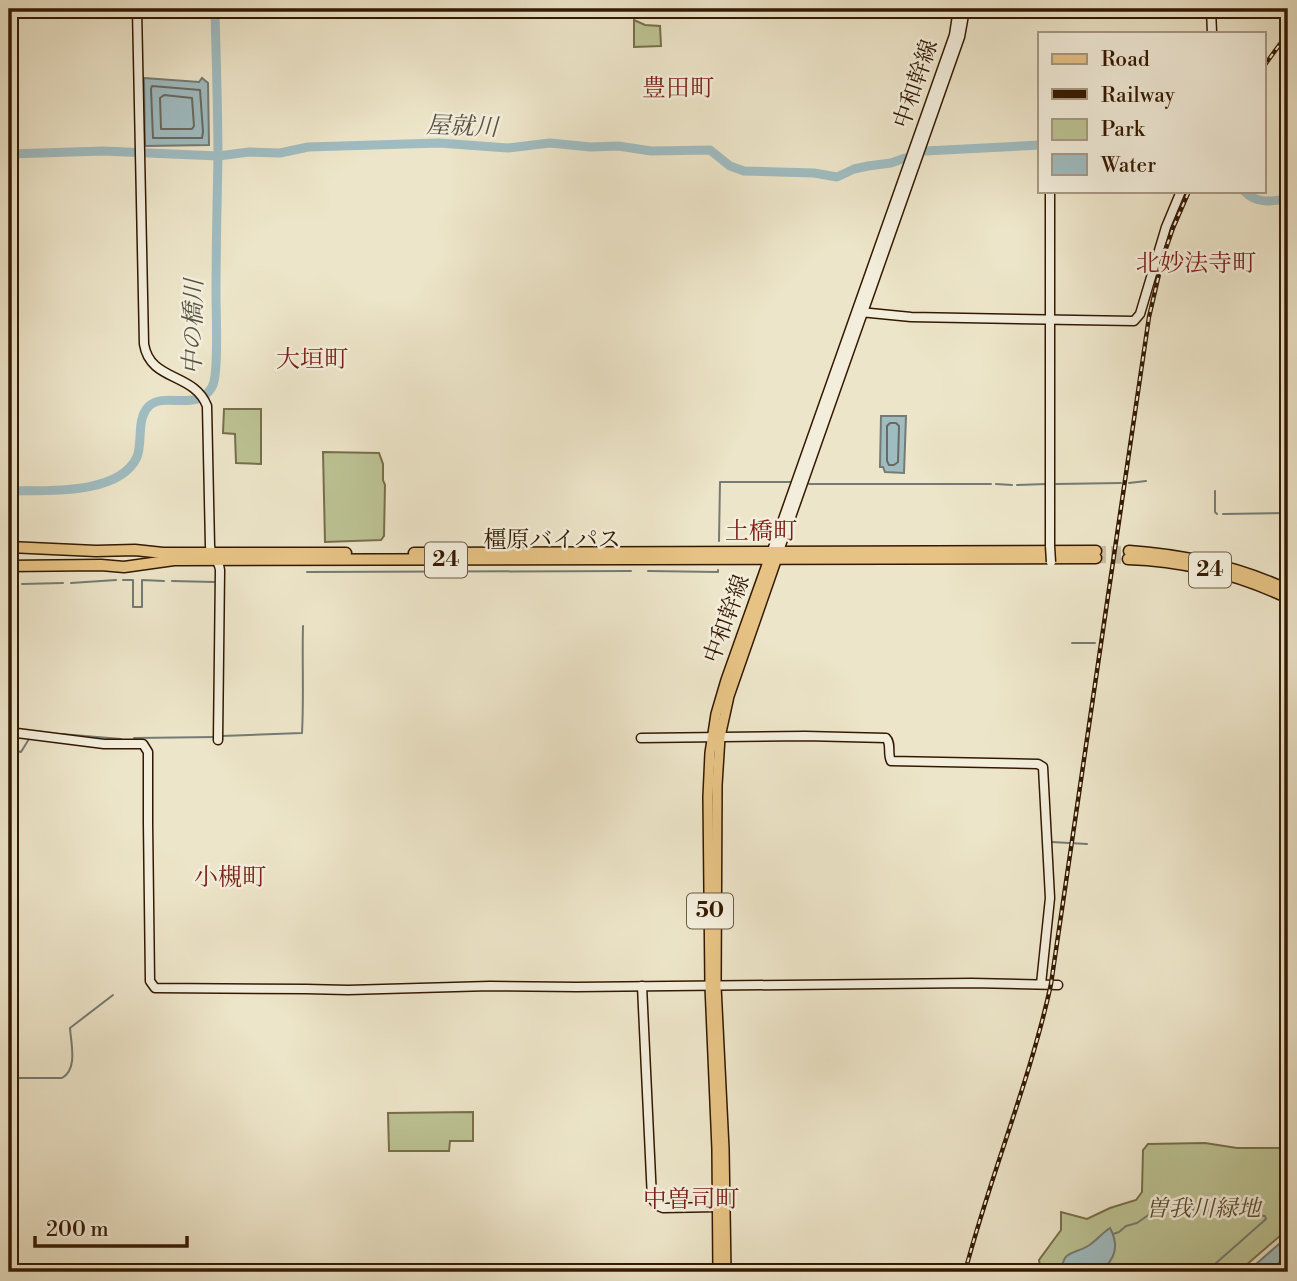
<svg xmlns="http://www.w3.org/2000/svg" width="1297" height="1281" font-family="'Libre Bodoni','Noto Serif JP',serif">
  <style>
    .park { fill: #bcc394; stroke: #786e4a; stroke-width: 2 }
    .water { fill: #9fbcc1; stroke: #747b74; stroke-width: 2 }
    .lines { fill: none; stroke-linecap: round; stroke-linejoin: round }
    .shore { stroke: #6a6a61; stroke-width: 2 }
    .stream { stroke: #747b74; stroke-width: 2 }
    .river { stroke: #9fbcc1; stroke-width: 9 }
    .highway-tunnel { stroke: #c8bca1; stroke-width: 10; stroke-dasharray: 10 5; stroke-linecap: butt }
    .secondary-casing { stroke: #341901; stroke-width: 11 }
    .primary-casing { stroke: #341901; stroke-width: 12 }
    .highway-casing { stroke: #341901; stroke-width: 13 }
    .secondary { stroke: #f3eedc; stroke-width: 8 }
    .primary { stroke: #e6c284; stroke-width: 9 }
    .highway { stroke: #e6c284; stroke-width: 10 }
    .rail-casing { stroke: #341901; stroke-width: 4.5 }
    .rail { stroke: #f3eedc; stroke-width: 2; stroke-dasharray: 5; stroke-linecap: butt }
    .secondary-bridge-casing { stroke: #341901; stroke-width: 11; stroke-linecap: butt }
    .secondary-bridge { stroke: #f3eedc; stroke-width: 8 }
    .labels { text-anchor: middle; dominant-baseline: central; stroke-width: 5; stroke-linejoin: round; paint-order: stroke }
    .shield { fill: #f3eedc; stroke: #6d5943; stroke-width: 2 }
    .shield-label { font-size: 21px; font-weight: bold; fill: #341901 }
    .street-label { font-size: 23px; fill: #341901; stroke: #f3eedc }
    .park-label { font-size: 23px; font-style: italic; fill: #5d4c2d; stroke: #f3eedc }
    .neighbourhood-label { font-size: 24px; fill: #7a1f14; stroke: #f3eedc }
    .water-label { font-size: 24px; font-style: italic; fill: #595244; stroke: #f3eedc }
  </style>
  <rect width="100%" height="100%" fill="#ede5c9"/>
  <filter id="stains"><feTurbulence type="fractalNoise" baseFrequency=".00286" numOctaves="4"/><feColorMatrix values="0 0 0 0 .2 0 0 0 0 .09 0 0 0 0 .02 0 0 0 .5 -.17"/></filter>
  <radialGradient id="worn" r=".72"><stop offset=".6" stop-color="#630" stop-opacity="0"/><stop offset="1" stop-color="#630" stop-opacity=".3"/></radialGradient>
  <g class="park">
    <path d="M 634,20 L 645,25 L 660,26 L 661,46 L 634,47 Z"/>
    <path d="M 224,409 L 261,409 L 261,464 L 236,463 L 235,434 L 223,433 Z"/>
    <path d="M 323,452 L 379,453 L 383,464 L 383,480 L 385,485 L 384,536 L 381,540 L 325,542 Z"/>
    <path d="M 473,1112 L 473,1141 L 450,1141 L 449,1151 L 389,1151 L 388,1113 Z"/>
    <path d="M 1205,1143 L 1237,1148 L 1288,1148 L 1288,1229 L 1238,1272 L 1041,1272 L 1039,1260 L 1061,1230 L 1061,1212 L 1087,1219 L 1110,1208 L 1136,1200 L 1142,1192 L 1143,1150 L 1148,1144 Z"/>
  </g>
  <g class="water">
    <path d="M 144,78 L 199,82 L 202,78 L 208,83 L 209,145 L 145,146 Z"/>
    <path d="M 881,416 L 906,416 L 904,473 L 885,472 L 883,467 L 880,467 Z"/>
    <path d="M 1110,1228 C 1117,1241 1118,1254 1106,1266 L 1094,1264 L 1089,1268 L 1090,1272 L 1062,1272 C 1062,1250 1073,1255 1088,1246 C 1096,1241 1102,1233 1110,1228 Z"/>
    <path d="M 1288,1236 L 1288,1255 L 1268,1272 L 1247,1272 Z"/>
  </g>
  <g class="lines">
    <g class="shore">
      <path d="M 152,86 L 200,90 L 203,132 L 202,138 L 153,138 L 151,89 Z"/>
      <path d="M 164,95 L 192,98 L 194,126 L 192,129 L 161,129 L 160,98 Z"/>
      <path d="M 890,423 L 896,423 L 899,426 L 898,462 L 894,465 L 889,465 L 887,461 L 887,426 Z"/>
    </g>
    <g class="stream">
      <path d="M 1129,483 L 1146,481"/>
      <path d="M 809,484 L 991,484"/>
      <path d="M 996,484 L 1012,485"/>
      <path d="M 1056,484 L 1121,483"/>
      <path d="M 1017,485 L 1046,484"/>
      <path d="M 1215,491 L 1215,512 L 1217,514"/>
      <path d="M 1223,514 L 1288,513"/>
      <path d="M 719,541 L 720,482 L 792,482"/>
      <path d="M 648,571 L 718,572 L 718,570"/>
      <path d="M 307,572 L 631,571"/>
      <path d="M 123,580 L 133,580 L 133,607 L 142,607 L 142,580 L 164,581"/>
      <path d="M 172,581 L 214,582"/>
      <path d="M 71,583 L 116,580"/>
      <path d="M 22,584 L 63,583"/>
      <path d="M 1072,643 L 1095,643"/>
      <path d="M 35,731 L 55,734"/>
      <path d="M 61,734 L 121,739"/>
      <path d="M 222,736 L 302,733 C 304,697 302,662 303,626"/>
      <path d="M 134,738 L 216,737"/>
      <path d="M 9,749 L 21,752 L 29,739"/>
      <path d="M 1052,842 L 1087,844"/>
      <path d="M 9,1078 L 62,1078 C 78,1069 71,1044 70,1028 L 113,995"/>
      <path d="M 1113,1234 L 1119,1232 L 1126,1226 L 1137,1223 L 1157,1209 L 1199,1210 L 1265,1216 L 1266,1219 L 1206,1272"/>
    </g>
    <g class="river">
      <path d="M 925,151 L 1040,145"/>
      <path d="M 9,154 L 103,151 L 218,156 L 249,152 L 280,153 L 308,147 L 439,143 L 508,148 L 550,143 L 591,147 L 618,146 L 651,151 L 710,150 L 730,166 L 744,171 L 814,173 L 837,177 L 854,169 L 868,166 L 891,163 L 905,158"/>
      <path d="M 1244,191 C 1256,204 1272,202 1288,198"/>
      <path d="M 9,491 C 44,490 119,496 137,457 C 143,441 136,419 149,406 C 165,391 197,413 212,387 C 219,376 216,313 216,297 C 216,250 217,204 218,158 C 218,108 216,58 215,9"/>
    </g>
    <g class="highway-tunnel">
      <path d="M 1096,551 L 1129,551"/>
      <path d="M 1096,558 L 1128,559"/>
    </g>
    <g class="secondary-casing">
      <g id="secondary">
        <path d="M 137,9 L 144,344 C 150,382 194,372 207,406 L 210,546 C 211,556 219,560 220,570 L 218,740"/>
        <path d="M 1211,9 L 1212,33"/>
        <path d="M 1050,191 L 1050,546"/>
        <path d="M 860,312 L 911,317 L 1134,321 L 1140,314 L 1166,227 L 1181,191"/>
        <path d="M 779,551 L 960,37 L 965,9"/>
        <path d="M 770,556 L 954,35 L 958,9"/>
        <path d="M 9,732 L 104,744 L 143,744 L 148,752 L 148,823 L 150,981 L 155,988 L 306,989 L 348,990 L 490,986 L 577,987 L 972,983 L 1058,985"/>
        <path d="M 641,738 L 805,736 L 886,738 C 892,744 887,753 891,761 L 1038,764 L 1043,767 L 1050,898 L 1041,984"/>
        <path d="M 642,986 L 652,1199 L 658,1206 L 663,1208 L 718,1207"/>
      </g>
    </g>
    <g class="primary-casing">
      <g id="primary">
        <path d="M 718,1272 L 717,1149 L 710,986 L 708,797 L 710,753 L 716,714 L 726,680 L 769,559"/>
        <path d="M 726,1272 L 724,1149 L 716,986 L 717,785 L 720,737 L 729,696 L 779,552"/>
      </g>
    </g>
    <g class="highway-casing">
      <g id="highway">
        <path d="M 9,547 L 96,551 L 135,550 L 163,553 L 346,553"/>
        <path d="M 1129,551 C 1185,555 1237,566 1288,590"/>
        <path d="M 414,553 L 1096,551"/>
        <path d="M 1128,559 C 1184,561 1238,574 1288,598"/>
        <path d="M 9,566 L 101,565 L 124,567 L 174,560 L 1096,558"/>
      </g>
    </g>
    <use href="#secondary" class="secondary"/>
    <use href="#primary" class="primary"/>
    <use href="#highway" class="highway"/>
    <g class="rail-casing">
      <g id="rail">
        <path d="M 1264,66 L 1288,33"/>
        <path d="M 965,1272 C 990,1176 1030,1081 1051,984 L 1149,317 L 1163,257 L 1173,228 L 1189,191"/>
      </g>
    </g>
    <use href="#rail" class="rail"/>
    <g class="secondary-bridge-casing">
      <path id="secondary-bridge" d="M 1050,546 L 1051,562"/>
    </g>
    <use href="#secondary-bridge" class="secondary-bridge"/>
  </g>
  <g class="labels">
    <g class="shield">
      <rect x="425" y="542.5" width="42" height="35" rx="5"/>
      <rect x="1189" y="552.5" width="42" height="35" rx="5"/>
      <rect x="687" y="893.5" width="46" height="35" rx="5"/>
    </g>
    <g class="shield-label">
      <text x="446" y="560">24</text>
      <text x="1210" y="570">24</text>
      <text x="710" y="911">50</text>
    </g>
    <g class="street-label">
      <text transform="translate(916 84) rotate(-71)">中和幹線</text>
      <text x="552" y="540">橿原バイパス</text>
      <text transform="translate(727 619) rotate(-70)">中和幹線</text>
    </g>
    <g class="park-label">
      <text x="1203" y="1209">曽我川緑地</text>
    </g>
    <g class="neighbourhood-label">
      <text x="678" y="89">豊田町</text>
      <text x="1196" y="264">北妙法寺町</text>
      <text x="312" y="360">大垣町</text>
      <text x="761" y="532">土橋町</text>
      <text x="230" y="878">小槻町</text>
      <text x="691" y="1200">中曽司町</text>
    </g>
    <g class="water-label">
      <text transform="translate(462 127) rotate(2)">屋就川</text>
      <text transform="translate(194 327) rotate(-89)">中の橋川</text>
    </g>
  </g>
  <rect width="1297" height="1281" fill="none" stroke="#ede5c9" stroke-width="35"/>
  <rect x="10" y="10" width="1276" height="1260" fill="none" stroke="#341901" stroke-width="3.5"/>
  <rect x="18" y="18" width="1262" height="1246" fill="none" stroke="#341901" stroke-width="2"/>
  <rect x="1038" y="32" width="228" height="161" fill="#f3eedc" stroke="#a79984" stroke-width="2"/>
  <rect x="1052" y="54" width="35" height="10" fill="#e6c284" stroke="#a79984" stroke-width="2"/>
  <text x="1101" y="66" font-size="21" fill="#341901">Road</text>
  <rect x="1052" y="89" width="35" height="10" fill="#341901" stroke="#a79984" stroke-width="2"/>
  <text x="1101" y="102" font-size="21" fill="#341901">Railway</text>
  <rect x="1052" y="119" width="35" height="21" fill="#bcc394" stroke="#a79984" stroke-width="2"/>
  <text x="1101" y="136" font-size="21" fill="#341901">Park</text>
  <rect x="1052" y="154" width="35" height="21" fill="#9fbcc1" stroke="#a79984" stroke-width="2"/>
  <text x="1101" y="172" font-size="21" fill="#341901">Water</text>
  <path d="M35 1236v10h152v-10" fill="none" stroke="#341901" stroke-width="3.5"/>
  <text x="46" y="1236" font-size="21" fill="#341901" stroke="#f3eedc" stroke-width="5" paint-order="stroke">200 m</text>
  <rect width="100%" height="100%" filter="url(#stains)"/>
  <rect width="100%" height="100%" fill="url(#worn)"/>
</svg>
